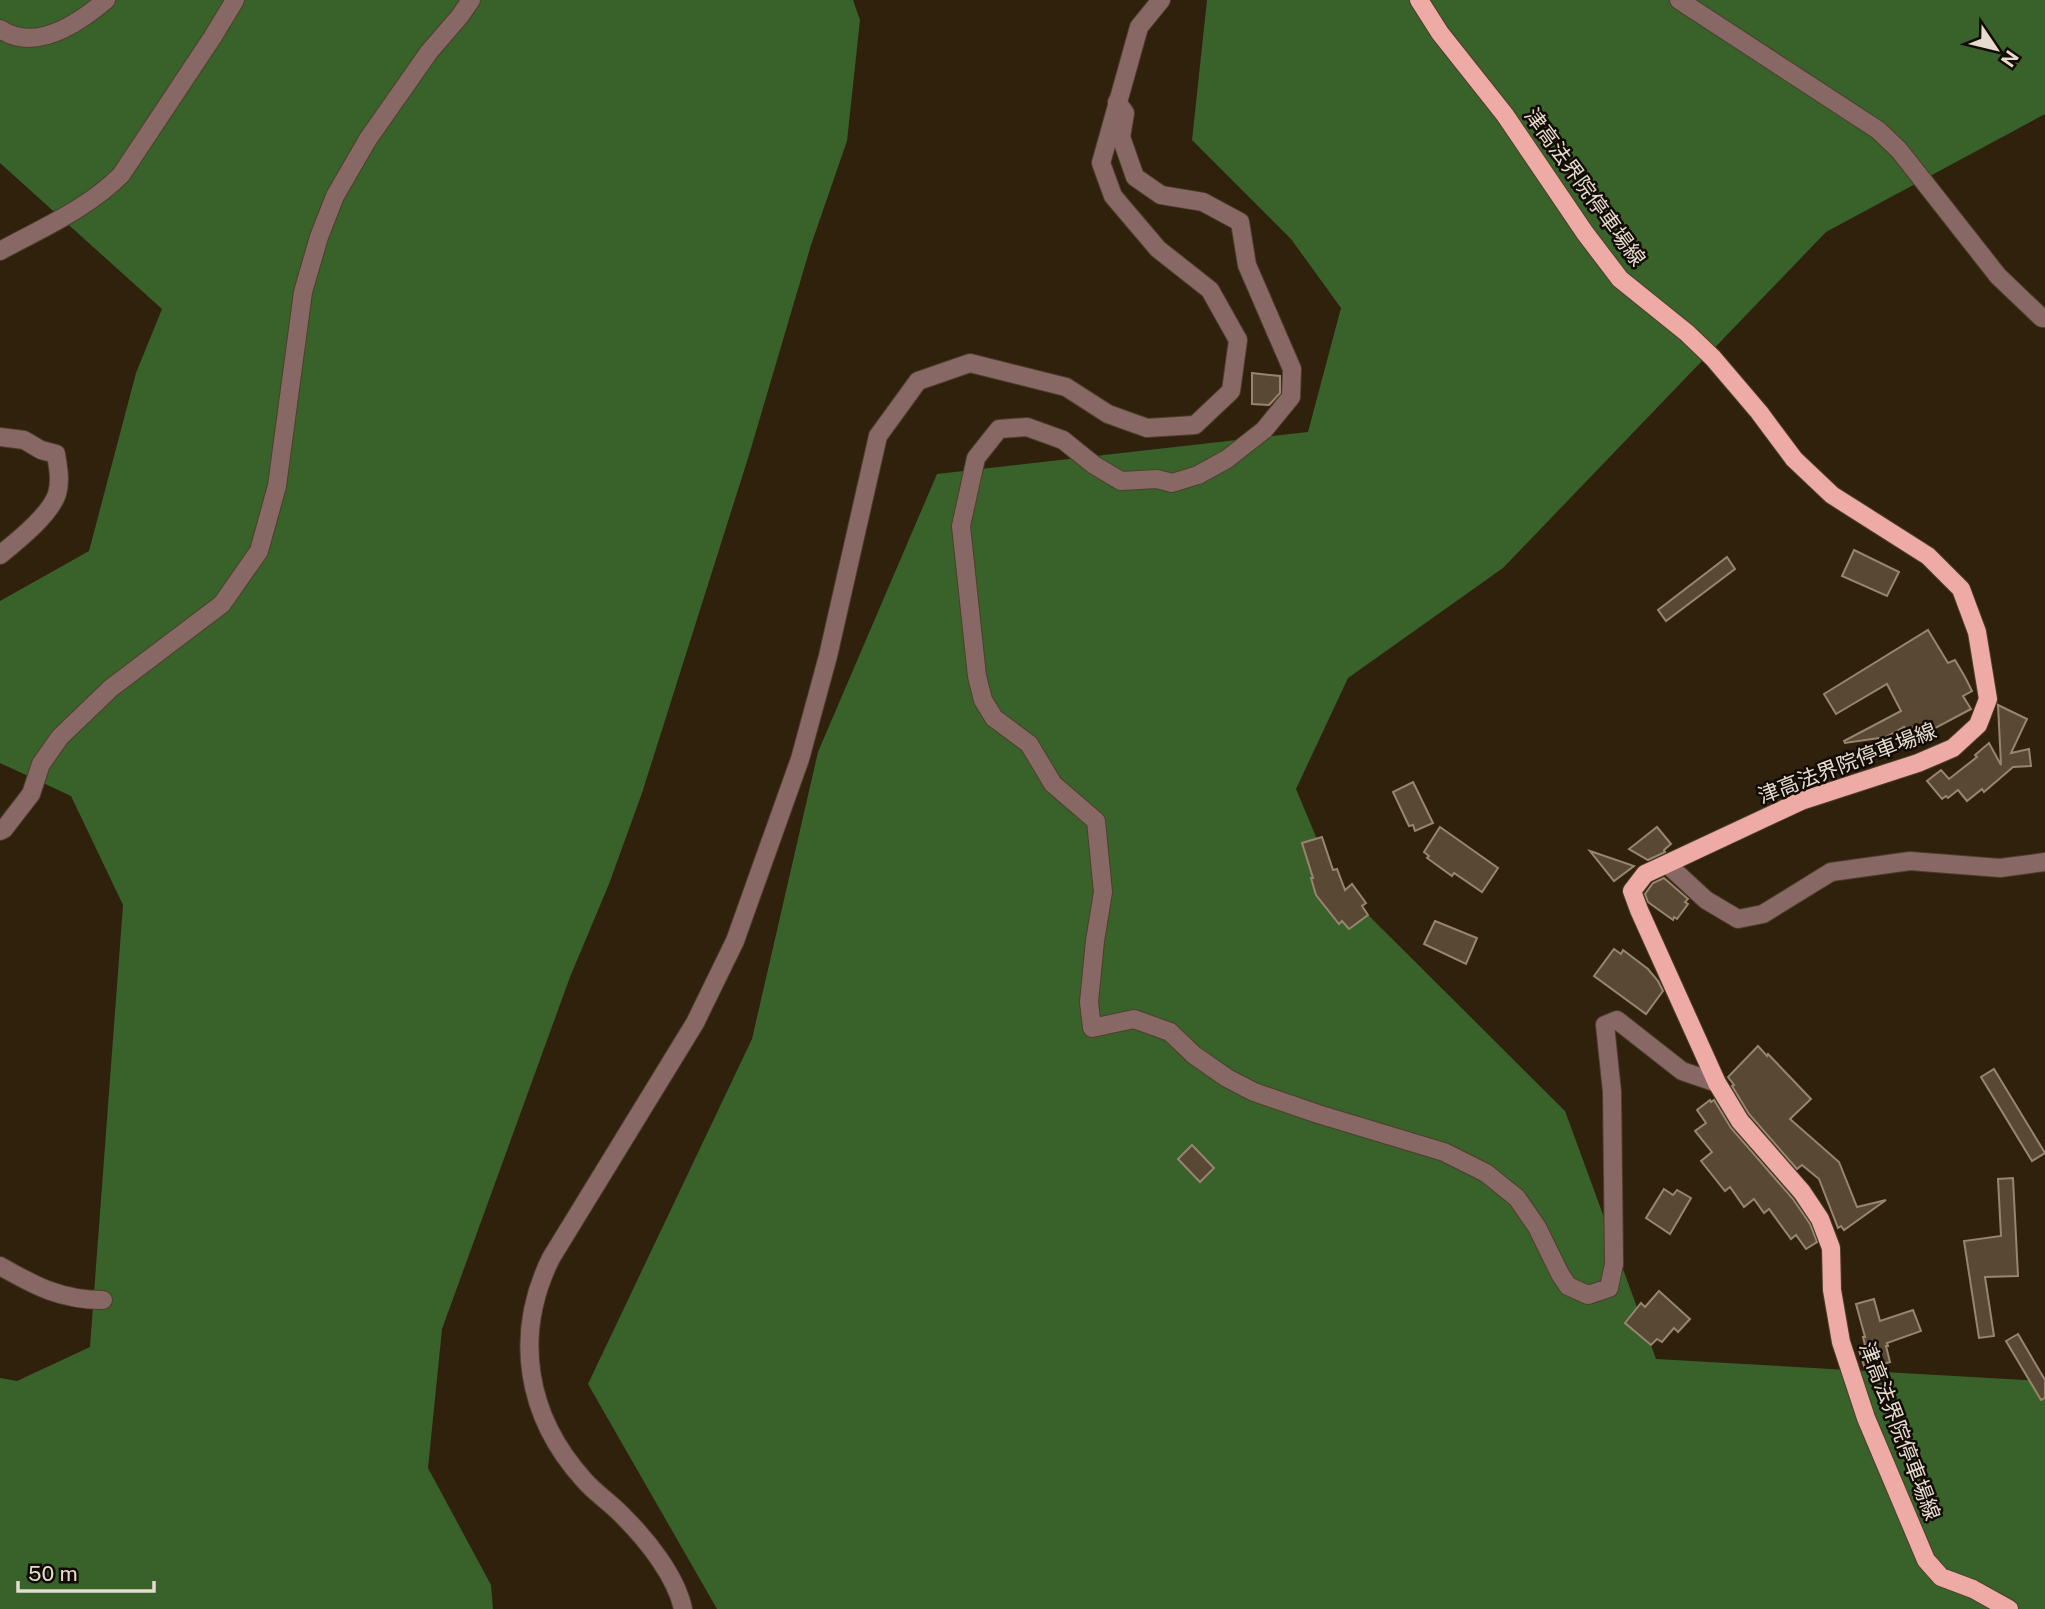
<svg xmlns="http://www.w3.org/2000/svg" width="2045" height="1609" font-family="'Public Sans','Noto Sans JP',sans-serif">
  <style>
    .forest { fill: #39612a }
    .building { fill: #594833; stroke: #98856f; stroke-width: 2 }
    .lines { fill: none; stroke-linecap: round; stroke-linejoin: round }
    .minor-casing { stroke: #4d3f2c; stroke-width: 20 }
    .major-casing { stroke: #4d3f2c; stroke-width: 20 }
    .minor { stroke: #886864; stroke-width: 18 }
    .major { stroke: #eeaba5; stroke-width: 18 }
    .labels { text-anchor: middle; dominant-baseline: central; stroke-width: 5; stroke-linejoin: round; paint-order: stroke }
    .street-label { font-size: 21px; fill: #e5dbcf; stroke: #130c05 }
  </style>
  <rect width="100%" height="100%" fill="#30210d"/>
  <g class="forest">
    <path d="M 0,0 L 853,0 L 860,20 L 847,141 L 811,245 L 749,455 L 642,793 L 609,884 L 570,977 L 442,1329 L 428,1468 L 491,1585 L 493,1609 L 0,1609 L 0,1378 L 17,1381 L 90,1347 L 123,905 L 71,796 L 0,763 L 0,601 L 89,551 L 136,373 L 162,309 L 0,163 Z"/>
    <path d="M 1207,0 L 2045,0 L 2045,114 L 1826,232 L 1503,568 L 1348,678 L 1296,789 L 1335,882 L 1565,1111 L 1656,1359 L 2043,1381 L 2045,1377 L 2045,1609 L 717,1609 L 588,1384 L 752,1039 L 818,752 L 937,474 L 1308,432 L 1341,308 L 1291,239 L 1192,140 Z"/>
  </g>
  <g class="building">
    <path d="M 1252,373 L 1280,376 L 1280,393 L 1269,405 L 1252,404 Z"/>
    <path d="M 1854,550 L 1899,572 L 1887,596 L 1842,576 Z"/>
    <path d="M 1727,557 L 1735,569 L 1666,621 L 1658,610 Z"/>
    <path d="M 1928,630 L 1948,663 L 1955,660 L 1965,677 L 1972,691 L 1963,696 L 1971,709 L 1911,741 L 1904,727 L 1886,737 L 1845,743 L 1844,741 L 1901,711 L 1887,684 L 1836,714 L 1824,694 Z"/>
    <path d="M 1998,705 L 2027,719 L 2011,753 L 2029,749 L 2031,766 L 2013,767 L 1984,792 L 1982,789 L 1967,801 L 1958,790 L 1948,798 L 1946,796 L 1942,799 L 1927,781 L 1941,770 L 1949,779 L 1977,757 L 1975,755 L 1989,743 L 2001,765 Z"/>
    <path d="M 1413,782 L 1433,823 L 1415,831 L 1413,825 L 1409,826 L 1393,792 Z"/>
    <path d="M 1440,827 L 1498,868 L 1482,892 L 1454,873 L 1452,876 L 1427,858 L 1429,856 L 1424,852 Z"/>
    <path d="M 1657,827 L 1671,844 L 1664,850 L 1665,852 L 1648,860 L 1629,849 Z"/>
    <path d="M 1322,837 L 1333,870 L 1337,869 L 1345,890 L 1352,884 L 1366,903 L 1362,906 L 1368,915 L 1349,929 L 1342,921 L 1339,924 L 1316,895 L 1311,878 L 1313,878 L 1302,843 Z"/>
    <path d="M 1590,851 L 1634,866 L 1614,881 Z"/>
    <path d="M 1664,878 L 1688,899 L 1685,902 L 1688,904 L 1677,919 L 1674,917 L 1673,920 L 1652,905 L 1648,902 L 1645,894 L 1653,883 Z"/>
    <path d="M 1435,921 L 1477,938 L 1466,964 L 1424,944 Z"/>
    <path d="M 1614,949 L 1621,954 L 1623,950 L 1648,969 L 1658,981 L 1663,991 L 1646,1014 L 1594,976 Z"/>
    <path d="M 1758,1046 L 1767,1056 L 1768,1054 L 1811,1099 L 1790,1119 L 1839,1162 L 1857,1207 L 1886,1200 L 1844,1230 L 1841,1226 L 1838,1228 L 1819,1179 L 1802,1165 L 1797,1169 L 1749,1114 L 1732,1086 L 1734,1085 L 1728,1077 Z"/>
    <path d="M 1994,1069 L 2045,1153 L 2032,1161 L 1981,1077 Z"/>
    <path d="M 1710,1100 L 1711,1102 L 1714,1100 L 1731,1128 L 1793,1199 L 1810,1224 L 1817,1242 L 1806,1249 L 1796,1235 L 1791,1239 L 1769,1209 L 1764,1213 L 1754,1199 L 1744,1207 L 1730,1187 L 1725,1191 L 1701,1161 L 1712,1152 L 1695,1131 L 1706,1123 L 1697,1110 Z"/>
    <path d="M 1192,1145 L 1214,1168 L 1200,1182 L 1178,1159 Z"/>
    <path d="M 2013,1178 L 2018,1276 L 1985,1277 L 1994,1336 L 1979,1338 L 1964,1241 L 2001,1236 L 1998,1179 Z"/>
    <path d="M 1664,1189 L 1673,1195 L 1677,1190 L 1691,1198 L 1670,1234 L 1646,1218 Z"/>
    <path d="M 1659,1291 L 1690,1319 L 1678,1332 L 1674,1328 L 1662,1342 L 1657,1339 L 1651,1345 L 1625,1323 L 1641,1303 L 1645,1307 Z"/>
    <path d="M 1874,1299 L 1880,1321 L 1913,1310 L 1921,1331 L 1887,1343 L 1888,1346 L 1886,1346 L 1890,1362 L 1865,1369 L 1859,1350 L 1866,1349 L 1863,1337 L 1865,1337 L 1856,1304 Z"/>
    <path d="M 2018,1334 L 2045,1380 L 2045,1398 L 2041,1400 L 2006,1341 Z"/>
  </g>
  <g class="lines">
    <g class="minor-casing">
      <g id="minor">
        <path d="M 1679,0 L 1878,130 L 1899,150 L 1998,276 L 2042,318 L 2045,318"/>
        <path d="M 0,29 C 35,53 79,23 106,0"/>
        <path d="M 1117,102 L 1125,113 L 1121,137 L 1135,177 L 1161,195 L 1203,202 L 1240,222 L 1247,265 L 1292,369 L 1291,397 L 1264,430 L 1227,459 L 1198,475 L 1172,483 L 1157,479 L 1121,481 L 1094,465 L 1063,440 L 1027,427 L 999,429 L 976,458 L 961,526 L 977,676 L 983,700 L 994,718 L 1029,744 L 1053,784 L 1096,821 L 1103,892 L 1095,941 L 1089,1002 L 1092,1028 L 1134,1019 L 1170,1032 L 1194,1055 L 1227,1078 L 1254,1092 L 1318,1114 L 1444,1152 L 1486,1173 L 1517,1198 L 1537,1227 L 1560,1274 L 1568,1286 L 1588,1295 L 1609,1288 L 1614,1264 L 1612,1092 L 1605,1025 L 1617,1020 L 1682,1071 L 1717,1083"/>
        <path d="M 0,251 C 42,228 87,209 121,175 L 212,38 L 235,0"/>
        <path d="M 0,437 L 24,440 L 41,450 L 56,454 C 58,467 61,481 57,494 C 50,515 17,541 0,555"/>
        <path d="M 0,831 L 4,829 L 31,794 L 41,764 L 60,737 L 111,688 L 222,604 L 259,551 L 277,486 L 303,292 L 319,237 L 335,196 L 368,139 L 429,52 L 460,16 L 471,0"/>
        <path d="M 1667,864 L 1706,900 L 1738,919 L 1763,914 L 1831,872 L 1910,861 L 2000,868 L 2045,862"/>
        <path d="M 0,1266 C 35,1286 61,1300 103,1300"/>
        <path d="M 683,1609 C 676,1576 647,1540 623,1516 C 611,1503 595,1493 584,1480 C 526,1416 513,1335 551,1258 L 695,1023 L 735,941 L 800,759 L 828,656 L 878,436 L 918,381 L 970,363 L 1066,387 L 1108,414 L 1147,428 L 1195,425 L 1231,391 L 1238,340 L 1210,290 L 1158,249 L 1113,196 L 1101,163 L 1139,27 L 1161,0"/>
      </g>
    </g>
    <g class="major-casing">
      <path id="major" d="M 1419,0 L 1440,33 L 1505,115 L 1585,233 L 1620,279 L 1687,333 L 1713,358 L 1759,412 L 1794,459 L 1832,495 L 1928,556 L 1961,589 L 1977,632 L 1988,699 L 1978,725 L 1953,748 L 1918,763 L 1801,801 L 1645,874 L 1632,891 L 1639,910 L 1717,1083 L 1740,1121 L 1802,1192 L 1820,1219 L 1831,1248 L 1832,1290 L 1841,1342 L 1866,1418 L 1926,1560 L 1941,1577 L 1973,1589 L 2009,1609"/>
    </g>
    <use href="#minor" class="minor"/>
    <use href="#major" class="major"/>
  </g>
  <g class="labels">
    <g class="street-label">
      <text transform="translate(1585 187) rotate(54)">津高法界院停車場線</text>
      <text transform="translate(1847 763) rotate(-21)">津高法界院停車場線</text>
      <text transform="translate(1900 1431) rotate(69)">津高法界院停車場線</text>
    </g>
  </g>
  <g transform="translate(1996 49) rotate(125)" stroke="#130c05" stroke-width="5" paint-order="stroke">
  <path d="M0-5L12 26L0 18L-12 26Z" fill="#e5dbcf"/>
  <text y="-10" font-size="19" font-weight="bold" text-anchor="middle" fill="#e5dbcf">N</text>
  </g>
  <path d="M18 1581v10h136v-10" fill="none" stroke="#e5dbcf" stroke-width="3.5"/>
  <text x="28" y="1581" font-size="21" fill="#e5dbcf" stroke="#130c05" stroke-width="5" paint-order="stroke">50 m</text>
</svg>
